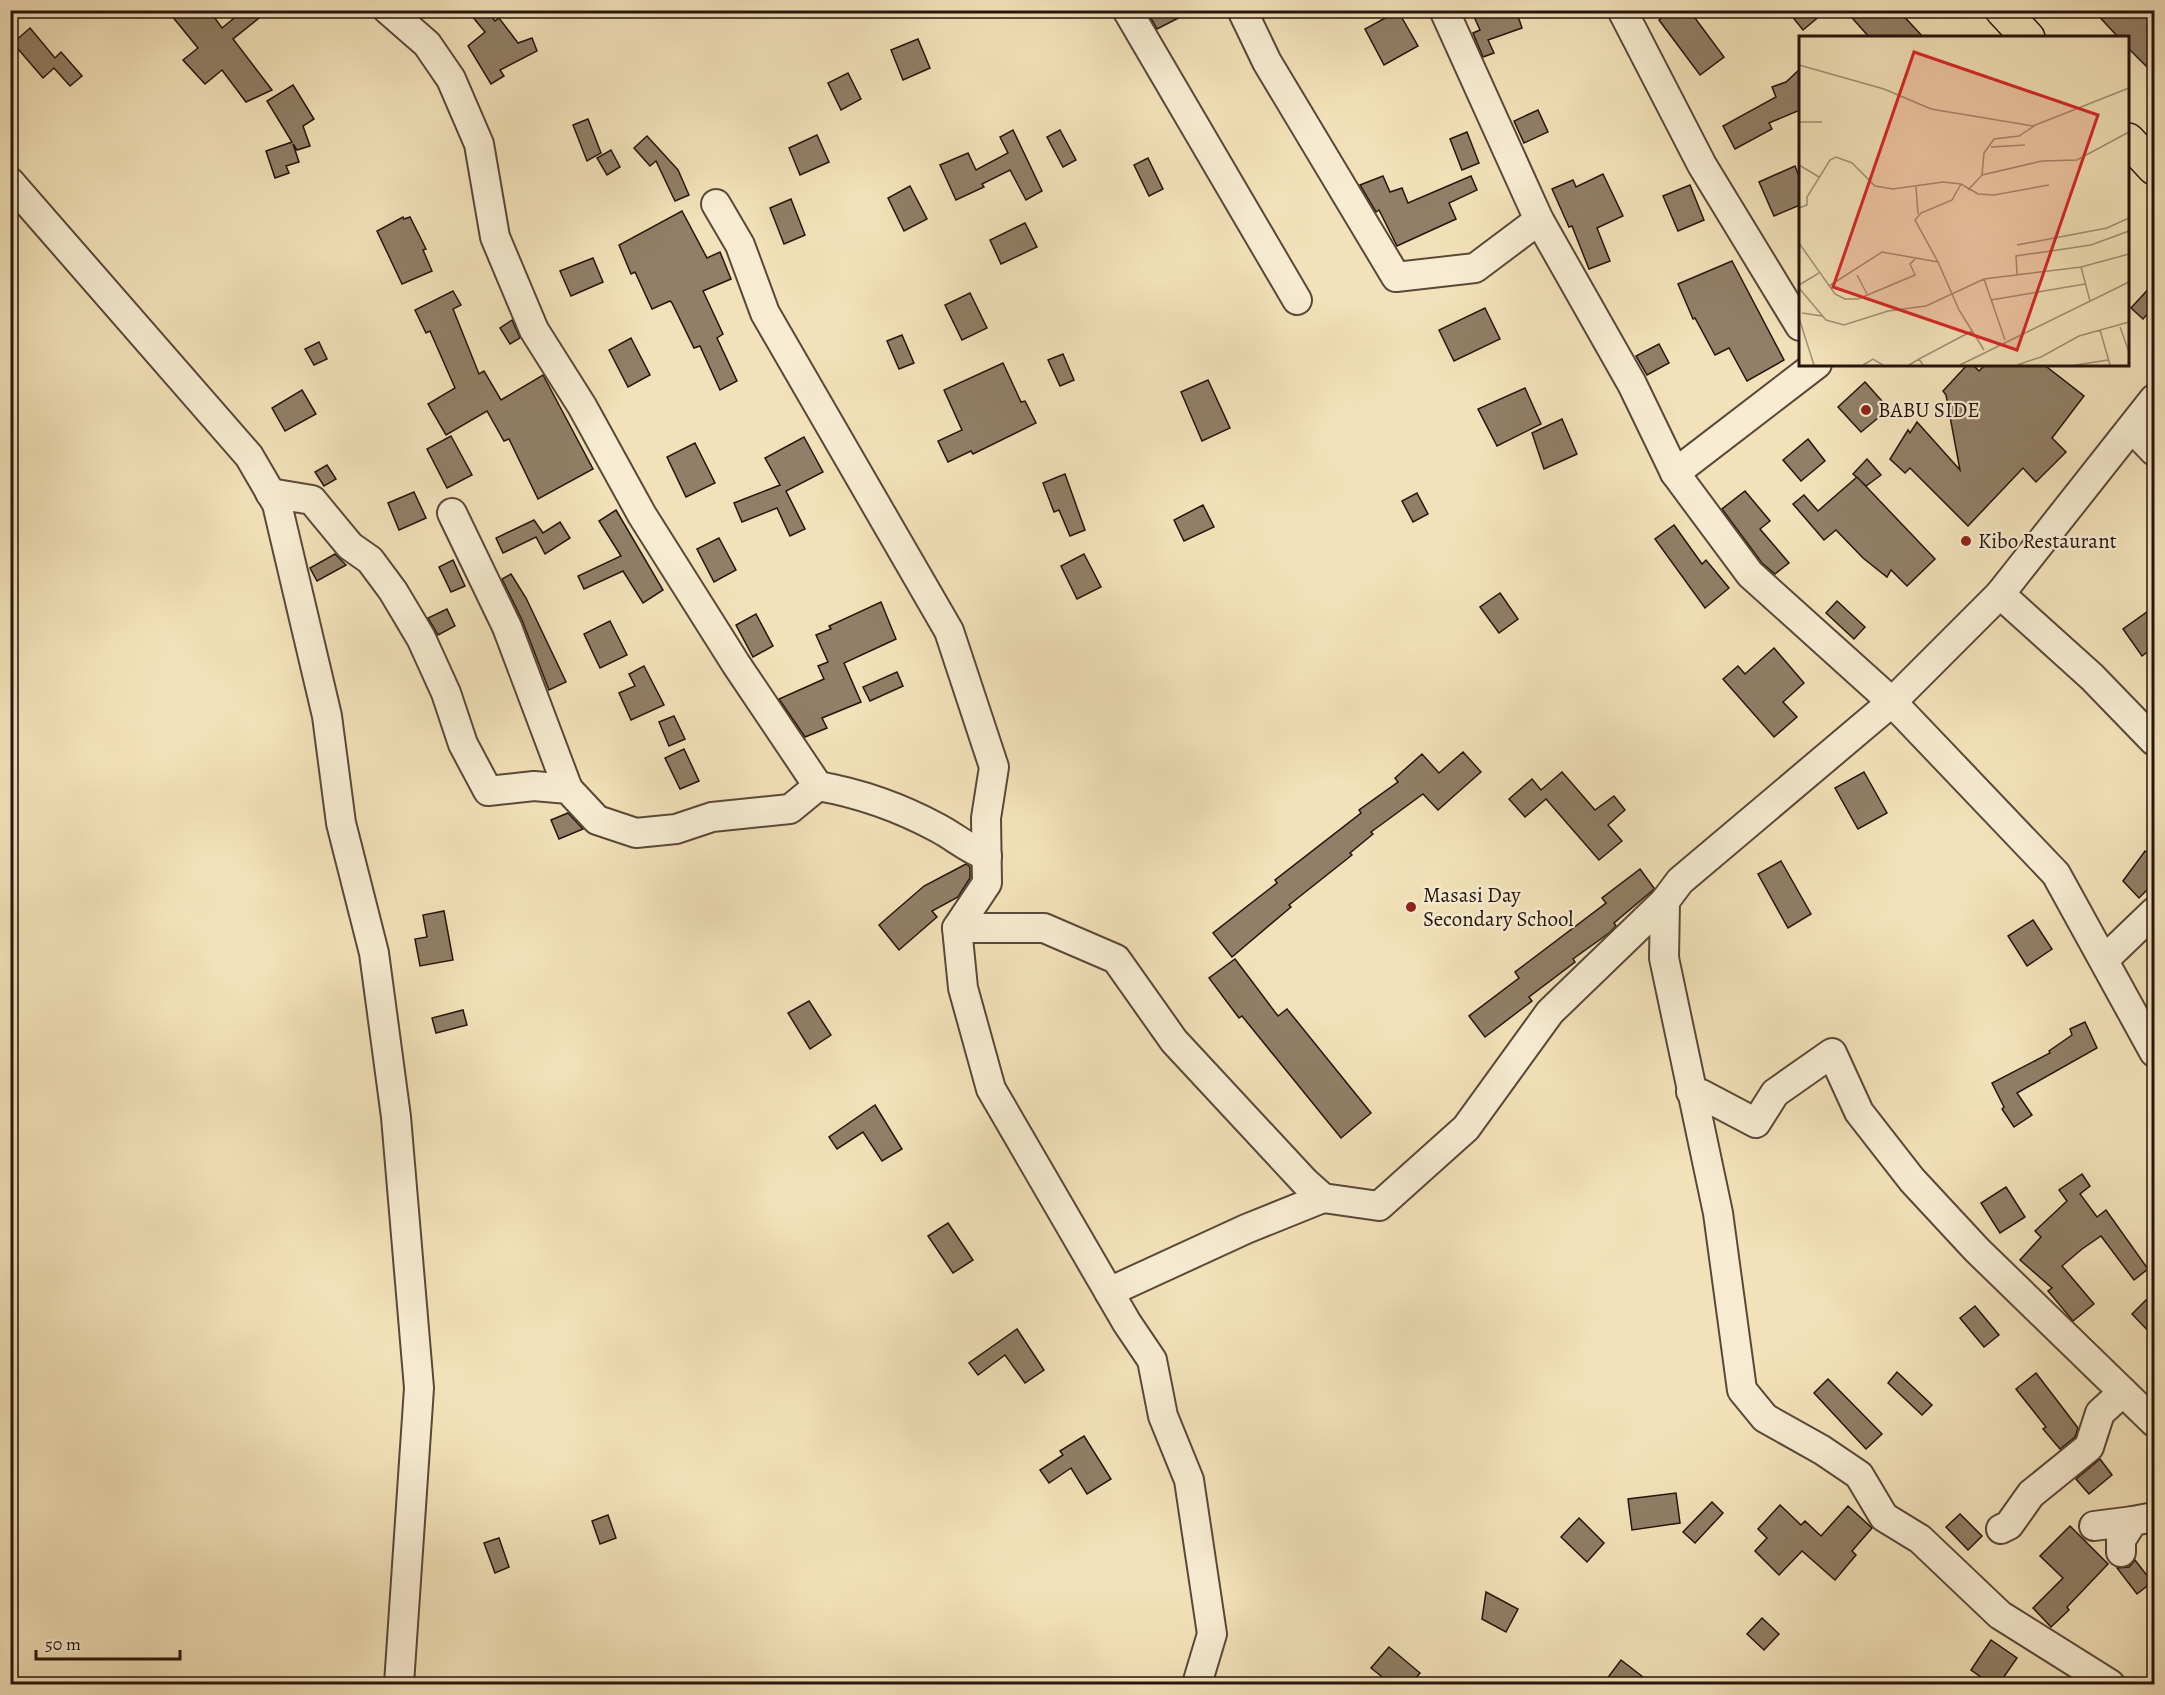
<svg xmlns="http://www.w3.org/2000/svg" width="2165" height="1695" font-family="Alegreya,serif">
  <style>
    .building { fill: #917f67; stroke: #26140e; stroke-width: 1.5 }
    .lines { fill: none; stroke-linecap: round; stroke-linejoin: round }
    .minor-casing { stroke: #594839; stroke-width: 32 }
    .highway-casing { stroke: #26140e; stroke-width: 36 }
    .minor { stroke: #f7ecd2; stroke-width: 28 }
    .highway { stroke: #f3e2b9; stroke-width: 33 }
    .poi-dot { fill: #8f2418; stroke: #f7ecd2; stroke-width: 2 }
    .labels { text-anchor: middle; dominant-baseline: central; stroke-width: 4.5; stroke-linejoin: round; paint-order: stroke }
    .poi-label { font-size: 21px; fill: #26140e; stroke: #f7ecd2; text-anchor: start }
    .inset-road { fill: none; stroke: #a19075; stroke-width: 1.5 }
    .view { fill: #d62828; fill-opacity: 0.15; stroke: #d62828; stroke-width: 3 }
    .inset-edge { fill: none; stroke: #26140e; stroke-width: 3 }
  </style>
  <rect width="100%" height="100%" fill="#f3e2b9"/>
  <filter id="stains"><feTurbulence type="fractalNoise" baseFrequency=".00333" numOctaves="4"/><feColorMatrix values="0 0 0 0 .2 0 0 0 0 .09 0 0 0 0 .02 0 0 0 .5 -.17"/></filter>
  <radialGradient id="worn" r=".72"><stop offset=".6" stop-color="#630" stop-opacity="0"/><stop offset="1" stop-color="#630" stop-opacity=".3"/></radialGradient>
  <g class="building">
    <path d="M 167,10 L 209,10 L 222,28 L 244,10 L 269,10 L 233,39 L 272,90 L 246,102 L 222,70 L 205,84 L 183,60 L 198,48 Z"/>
    <path d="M 467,10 L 486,10 L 495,21 L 499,18 L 518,43 L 532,38 L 537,51 L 500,70 L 504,76 L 491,84 L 468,46 L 485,32 Z"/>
    <path d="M 1146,10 L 1194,10 L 1157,29 Z"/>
    <path d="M 1471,10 L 1516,10 L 1522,28 L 1488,40 L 1494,53 L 1483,57 L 1473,33 L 1480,30 Z"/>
    <path d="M 1671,10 L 1689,10 L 1724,57 L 1700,75 L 1659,20 Z"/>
    <path d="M 1787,10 L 1827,10 L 1803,30 Z"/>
    <path d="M 1845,10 L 1898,10 L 1924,38 L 1870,38 Z"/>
    <path d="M 2093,10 L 2154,10 L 2154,74 L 2127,47 L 2127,38 L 2119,38 Z"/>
    <path d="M 1398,11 L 1418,46 L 1384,65 L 1365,29 Z"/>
    <path d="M 30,28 L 55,58 L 61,52 L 82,76 L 70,86 L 54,68 L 43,78 L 13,43 Z"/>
    <path d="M 918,39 L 930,68 L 903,80 L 891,50 Z"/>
    <path d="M 1800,69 L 1800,110 L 1769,123 L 1772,129 L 1735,149 L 1723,126 L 1776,97 L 1772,87 L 1786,82 Z"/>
    <path d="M 848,73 L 861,99 L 841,110 L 828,83 Z"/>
    <path d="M 293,85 L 314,119 L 303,126 L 310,146 L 297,150 L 293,144 L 299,162 L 286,166 L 289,173 L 275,178 L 266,151 L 292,142 L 267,101 Z"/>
    <path d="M 1538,110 L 1548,132 L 1524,143 L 1514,121 Z"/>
    <path d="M 588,119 L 601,153 L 587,161 L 573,125 Z"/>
    <path d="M 1013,130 L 1042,191 L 1026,200 L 1010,170 L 982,184 L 984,187 L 956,200 L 940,165 L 968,153 L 976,170 L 1008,153 L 1000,137 Z"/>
    <path d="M 1060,130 L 1076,160 L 1063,167 L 1047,137 Z"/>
    <path d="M 1467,132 L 1479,163 L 1462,170 L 1450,139 Z"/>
    <path d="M 817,135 L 829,162 L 800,175 L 789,148 Z"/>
    <path d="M 647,136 L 678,170 L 689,195 L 675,201 L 656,161 L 650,166 L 634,148 Z"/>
    <path d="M 611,150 L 620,167 L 607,175 L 597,158 Z"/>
    <path d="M 1148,158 L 1163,189 L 1149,196 L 1134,165 Z"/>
    <path d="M 1795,166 L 1800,179 L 1800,205 L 1774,216 L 1759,182 Z"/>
    <path d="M 1603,174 L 1623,216 L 1597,228 L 1610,261 L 1589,269 L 1572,226 L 1569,227 L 1552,189 L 1573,180 L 1576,187 Z"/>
    <path d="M 1383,176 L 1390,192 L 1402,188 L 1408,203 L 1471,176 L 1477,190 L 1449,203 L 1456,219 L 1397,246 L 1379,210 L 1376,212 L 1360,185 Z"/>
    <path d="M 1690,185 L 1704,220 L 1678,231 L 1663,196 Z"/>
    <path d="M 910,186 L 927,219 L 904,231 L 888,198 Z"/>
    <path d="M 791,199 L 805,235 L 784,244 L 770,208 Z"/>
    <path d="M 682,211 L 707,258 L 720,252 L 731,279 L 703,291 L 723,334 L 717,338 L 737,381 L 720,390 L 700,346 L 694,348 L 672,303 L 670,301 L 652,309 L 635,272 L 631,274 L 619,245 Z"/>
    <path d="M 403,217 L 404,219 L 410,217 L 426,249 L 423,250 L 432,271 L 402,284 L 377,231 Z"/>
    <path d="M 1025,223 L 1037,247 L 1001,264 L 990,240 Z"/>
    <path d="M 593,258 L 603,282 L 571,296 L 560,271 Z"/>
    <path d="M 1732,261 L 1784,360 L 1747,381 L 1729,348 L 1715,355 L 1695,318 L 1693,319 L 1678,284 Z"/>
    <path d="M 2154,283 L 2154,307 L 2143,319 L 2131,308 Z"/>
    <path d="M 453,291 L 461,305 L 453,309 L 479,374 L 484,371 L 501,400 L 543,375 L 593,469 L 538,499 L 509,439 L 504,441 L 487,411 L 446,435 L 428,404 L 455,388 L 430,331 L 426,333 L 415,310 Z"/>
    <path d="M 970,293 L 987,328 L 962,340 L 945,305 Z"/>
    <path d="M 1485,308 L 1500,339 L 1454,361 L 1439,330 Z"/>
    <path d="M 512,320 L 520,338 L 510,344 L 500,328 Z"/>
    <path d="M 902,335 L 914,363 L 899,369 L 887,341 Z"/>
    <path d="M 631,338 L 650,375 L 628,387 L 609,350 Z"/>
    <path d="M 319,342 L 327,359 L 314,365 L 305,349 Z"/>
    <path d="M 1659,344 L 1669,363 L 1647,375 L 1636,356 Z"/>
    <path d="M 1063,354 L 1074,380 L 1060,386 L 1048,360 Z"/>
    <path d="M 1003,363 L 1021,402 L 1025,401 L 1036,423 L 973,454 L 971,451 L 948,462 L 938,441 L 962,430 L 944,390 Z"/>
    <path d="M 1968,364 L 1972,364 L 1979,371 L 1986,364 L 2043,364 L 2084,396 L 2052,438 L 2066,452 L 2036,482 L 2023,468 L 1968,526 L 1910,468 L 1905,473 L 1890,459 L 1908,430 L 1910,433 L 1917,422 L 1960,470 L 1946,395 L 1943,391 Z"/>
    <path d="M 1208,380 L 1230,428 L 1202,441 L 1181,392 Z"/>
    <path d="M 1865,382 L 1889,409 L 1861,432 L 1838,407 Z"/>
    <path d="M 1525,388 L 1541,424 L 1497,446 L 1478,409 Z"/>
    <path d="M 302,390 L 316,414 L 285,431 L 272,408 Z"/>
    <path d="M 1562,419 L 1577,454 L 1544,469 L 1532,433 Z"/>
    <path d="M 451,436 L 472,475 L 447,488 L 427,449 Z"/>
    <path d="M 804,437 L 823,472 L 786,491 L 805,529 L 790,536 L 777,508 L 742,522 L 734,503 L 780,485 L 765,458 Z"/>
    <path d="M 1808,439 L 1825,461 L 1801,481 L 1783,460 Z"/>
    <path d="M 695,443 L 715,483 L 686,497 L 667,457 Z"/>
    <path d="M 1867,459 L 1881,475 L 1866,486 L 1853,474 Z"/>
    <path d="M 327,465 L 336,479 L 324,486 L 315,472 Z"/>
    <path d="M 1065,474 L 1085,530 L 1070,536 L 1059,510 L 1054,512 L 1043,483 Z"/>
    <path d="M 1857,477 L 1935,559 L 1907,586 L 1891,570 L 1887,577 L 1863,558 L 1836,530 L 1824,540 L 1793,504 L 1804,495 L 1818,511 Z"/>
    <path d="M 1745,491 L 1770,521 L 1760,529 L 1789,563 L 1775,574 L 1762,563 L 1722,509 Z"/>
    <path d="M 414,492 L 426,518 L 399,530 L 388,503 Z"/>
    <path d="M 1417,493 L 1428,514 L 1413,522 L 1402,501 Z"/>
    <path d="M 1203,505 L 1214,527 L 1184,541 L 1174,520 Z"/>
    <path d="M 616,510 L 663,590 L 643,603 L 623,571 L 584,589 L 578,576 L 621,556 L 599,521 Z"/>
    <path d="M 534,520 L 543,533 L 560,522 L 570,538 L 545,554 L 536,537 L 503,553 L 496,538 Z"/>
    <path d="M 1674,525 L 1702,564 L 1706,560 L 1729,588 L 1705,608 L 1655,539 Z"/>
    <path d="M 719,538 L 736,570 L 714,582 L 697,549 Z"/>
    <path d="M 335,554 L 346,565 L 317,581 L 310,568 Z"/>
    <path d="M 1084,554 L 1101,587 L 1077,599 L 1061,566 Z"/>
    <path d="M 453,560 L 465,586 L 451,592 L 439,567 Z"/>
    <path d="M 511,574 L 526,598 L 566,682 L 549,690 L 522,620 L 502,579 Z"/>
    <path d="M 1500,593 L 1518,619 L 1499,633 L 1480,607 Z"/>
    <path d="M 1837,601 L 1865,627 L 1854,639 L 1826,613 Z"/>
    <path d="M 881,602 L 896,639 L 844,663 L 861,702 L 822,718 L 827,728 L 805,737 L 779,699 L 824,679 L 818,666 L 828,662 L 816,635 L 831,629 L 829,626 Z"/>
    <path d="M 2154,607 L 2154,647 L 2142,656 L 2123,629 Z"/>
    <path d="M 447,609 L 455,626 L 438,635 L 428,618 Z"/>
    <path d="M 756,614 L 773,646 L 753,657 L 736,625 Z"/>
    <path d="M 610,621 L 627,655 L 600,668 L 584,634 Z"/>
    <path d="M 1774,648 L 1804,683 L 1783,702 L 1797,717 L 1774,737 L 1723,679 L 1738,666 L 1745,674 Z"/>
    <path d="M 644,666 L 664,705 L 631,720 L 619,693 L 635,686 L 629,674 Z"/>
    <path d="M 897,672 L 903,686 L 870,701 L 863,687 Z"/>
    <path d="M 674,716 L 685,739 L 669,746 L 659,722 Z"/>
    <path d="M 684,749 L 699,781 L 680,789 L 665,758 Z"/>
    <path d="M 1463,752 L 1481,772 L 1456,794 L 1438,810 L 1423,794 L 1371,832 L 1373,834 L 1350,853 L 1352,855 L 1289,905 L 1291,907 L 1232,957 L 1213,933 L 1277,883 L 1275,880 L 1361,813 L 1359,810 L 1398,782 L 1395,778 L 1422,754 L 1439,773 Z"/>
    <path d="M 1562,772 L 1595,810 L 1614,796 L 1625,810 L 1608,825 L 1622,841 L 1599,860 L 1546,799 L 1525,817 L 1509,799 L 1532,779 L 1541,790 Z"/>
    <path d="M 1864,772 L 1887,813 L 1858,829 L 1835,788 Z"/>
    <path d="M 568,813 L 583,829 L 559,839 L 551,820 Z"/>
    <path d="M 2145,851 L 2154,858 L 2154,883 L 2139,898 L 2123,881 Z"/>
    <path d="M 1781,861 L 1811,914 L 1788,928 L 1758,874 Z"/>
    <path d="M 966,864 L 970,867 L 970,878 L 958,897 L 932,911 L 937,917 L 899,950 L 879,925 L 924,886 Z"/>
    <path d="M 1640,869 L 1654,888 L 1653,890 L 1614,923 L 1616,926 L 1609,933 L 1573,959 L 1575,962 L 1529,997 L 1532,1001 L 1485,1037 L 1469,1016 L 1519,978 L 1515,972 L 1606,903 L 1602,898 Z"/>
    <path d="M 444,911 L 453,960 L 420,966 L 415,939 L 427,937 L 423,915 Z"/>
    <path d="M 2033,920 L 2052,949 L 2027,966 L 2008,936 Z"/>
    <path d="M 1235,959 L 1278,1016 L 1287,1009 L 1371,1113 L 1341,1138 L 1242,1016 L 1239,1018 L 1209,978 Z"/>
    <path d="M 809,1001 L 831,1035 L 810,1049 L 788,1013 Z"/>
    <path d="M 463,1010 L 467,1025 L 436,1033 L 432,1018 Z"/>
    <path d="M 2085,1022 L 2097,1048 L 2017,1093 L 2032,1115 L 2014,1127 L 2002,1109 L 2004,1107 L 1992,1083 L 2050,1053 L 2049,1051 L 2072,1035 L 2070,1029 Z"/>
    <path d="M 875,1105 L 902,1149 L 882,1161 L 863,1132 L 837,1149 L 829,1137 Z"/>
    <path d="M 2082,1174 L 2090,1186 L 2080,1194 L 2097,1217 L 2106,1210 L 2148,1269 L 2134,1280 L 2101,1236 L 2082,1249 L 2062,1266 L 2094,1304 L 2073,1321 L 2048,1291 L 2052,1288 L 2020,1260 L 2041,1237 L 2035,1231 L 2067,1201 L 2059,1190 Z"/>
    <path d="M 2006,1187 L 2025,1217 L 2000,1233 L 1981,1203 Z"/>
    <path d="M 948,1223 L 973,1260 L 953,1273 L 928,1236 Z"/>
    <path d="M 2154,1292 L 2154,1337 L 2132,1314 Z"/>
    <path d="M 1975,1306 L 1999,1335 L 1984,1347 L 1960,1318 Z"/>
    <path d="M 1017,1329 L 1044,1370 L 1025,1383 L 1005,1355 L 978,1375 L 969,1363 Z"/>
    <path d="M 1897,1372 L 1932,1405 L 1922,1415 L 1888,1383 Z"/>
    <path d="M 2036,1373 L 2078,1428 L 2075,1437 L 2060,1449 L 2043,1429 L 2046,1427 L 2016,1389 Z"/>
    <path d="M 1828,1379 L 1882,1434 L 1866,1449 L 1814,1393 Z"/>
    <path d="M 1084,1436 L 1111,1479 L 1087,1494 L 1071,1468 L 1049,1483 L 1040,1470 L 1063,1455 L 1060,1451 Z"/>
    <path d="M 2100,1459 L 2112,1475 L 2089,1494 L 2076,1479 Z"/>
    <path d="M 1676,1493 L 1680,1523 L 1632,1530 L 1628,1499 Z"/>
    <path d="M 1712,1502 L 1723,1513 L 1695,1543 L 1683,1532 Z"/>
    <path d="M 1780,1505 L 1801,1525 L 1805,1521 L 1821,1536 L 1848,1506 L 1872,1528 L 1852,1551 L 1856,1555 L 1835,1580 L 1802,1551 L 1779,1575 L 1755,1551 L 1767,1538 L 1758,1529 Z"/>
    <path d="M 1960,1514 L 1982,1536 L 1968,1550 L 1946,1527 Z"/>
    <path d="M 608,1515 L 616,1538 L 600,1544 L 592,1521 Z"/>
    <path d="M 1579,1518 L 1604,1543 L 1587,1562 L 1561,1537 Z"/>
    <path d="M 2070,1526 L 2108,1564 L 2067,1607 L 2069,1610 L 2051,1627 L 2033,1608 L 2063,1578 L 2040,1556 Z"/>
    <path d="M 499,1538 L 509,1567 L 495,1573 L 484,1543 Z"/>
    <path d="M 2135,1560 L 2152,1582 L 2137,1594 L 2117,1568 L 2129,1567 Z"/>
    <path d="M 1486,1592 L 1518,1609 L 1506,1632 L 1482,1619 Z"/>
    <path d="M 1762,1618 L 1779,1634 L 1764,1650 L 1747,1634 Z"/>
    <path d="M 1991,1640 L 2017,1658 L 1999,1684 L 1991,1684 L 1971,1670 Z"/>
    <path d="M 1389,1647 L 1420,1673 L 1411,1684 L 1391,1684 L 1371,1668 Z"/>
    <path d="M 1621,1660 L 1652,1684 L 1603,1684 Z"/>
  </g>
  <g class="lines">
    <g class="minor-casing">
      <g id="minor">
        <path d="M 388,10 L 427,44 L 451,79 L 479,144 L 495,237 L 534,330 L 582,406 L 642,515 L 736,664 L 818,786"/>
        <path d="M 1127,10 L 1297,300"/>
        <path d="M 1242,10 L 1267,62 L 1396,277 L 1475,268 L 1539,220"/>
        <path d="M 1444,10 L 1539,220 L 1632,384 L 1675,473 L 1750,574 L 1892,702 L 2056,874 L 2154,1052"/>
        <path d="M 1622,10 L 1702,165 L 1800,326"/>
        <path d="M 10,182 L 249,456 L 277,504 L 327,716 L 341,823 L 374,953 L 396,1117 L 419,1388 L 399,1684"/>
        <path d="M 716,204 L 740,245 L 765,313 L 949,631 L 994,767 L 986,818 L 987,883 L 957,928 L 963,988 L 991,1089 L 1127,1323 L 1152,1360 L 1163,1416 L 1189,1480 L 1212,1634 L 1197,1684"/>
        <path d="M 2132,428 L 2154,451"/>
        <path d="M 1675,473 L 1817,364"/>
        <path d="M 270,493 L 312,500 L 350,546 L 370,560 L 393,591 L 421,638 L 446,693 L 463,744 L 488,791 L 534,786 L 568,789 L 597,820 L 636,833 L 676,829 L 712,817 L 790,809 L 818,786 C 858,793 901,808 938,828 C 955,837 968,849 987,856"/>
        <path d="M 452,513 L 507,627 L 568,789"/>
        <path d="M 2000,594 L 2092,677 L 2154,741"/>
        <path d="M 957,928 L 1044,928 L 1116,959 L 1174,1041 L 1305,1182 L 1323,1198 L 1379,1206 L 1466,1128 L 1550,1012 L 1665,901"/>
        <path d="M 2104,960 L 2154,912"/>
        <path d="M 1691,1092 L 1701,1094 L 1756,1123 L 1775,1093 L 1832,1053 L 1859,1112 L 1912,1180 L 1977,1250 L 2154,1422"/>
        <path d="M 1109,1292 L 1246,1229 L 1323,1198"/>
        <path d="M 2094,1526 L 2133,1521"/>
        <path d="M 2001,1529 L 2009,1525 L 2031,1494 L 2089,1447 L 2100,1413 L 2123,1392"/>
        <path d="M 2121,1552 L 2121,1540 L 2133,1521 L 2154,1517"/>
        <path d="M 2110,1684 L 2000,1615 L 1920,1539 L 1884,1517 L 1859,1475 L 1822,1450 L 1765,1418 L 1742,1390 L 1718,1213 L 1664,958 L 1665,901 L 1680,881 L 1892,702 L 2000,594 L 2154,399"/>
      </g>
    </g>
    <g class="highway-casing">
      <g id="highway">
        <path d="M 2002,10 L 2028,38"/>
        <path d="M 2128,140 L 2154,168"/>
      </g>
    </g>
    <use href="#minor" class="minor"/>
    <use href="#highway" class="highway"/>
  </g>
  <g class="poi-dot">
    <circle cx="1866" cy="410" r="6"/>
    <circle cx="1966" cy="541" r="6"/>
    <circle cx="1411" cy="907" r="6"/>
  </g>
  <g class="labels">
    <g class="poi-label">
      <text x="1878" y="410">BABU SIDE</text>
      <text x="1978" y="541">Kibo Restaurant</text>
      <text x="1423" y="895">Masasi Day<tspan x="1423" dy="24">Secondary School</tspan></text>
    </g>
  </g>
  <g transform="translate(1799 36)">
    <rect width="330" height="330" fill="#f3e2b9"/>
    <path class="inset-road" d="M 0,29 L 85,53 L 132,73 L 234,90 L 330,52M 0,86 L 23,86M 192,111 L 226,109M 0,129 L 20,141M 183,139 L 243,125 L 278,124 L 330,96M 117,151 L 119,178M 169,154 L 183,139 L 185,117 L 195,103 L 220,100 L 235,90M 0,172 L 8,169 L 8,161 L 31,124 L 37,121 L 53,127 L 76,150 L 94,153 L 144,146 L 162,148 L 179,158 L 195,159 L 250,149M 0,207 L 36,258 L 46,263 L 59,263 L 116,239 L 111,228 L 117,222M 218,209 L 308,192 L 330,182M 139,226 L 116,184 L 122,177 L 153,164 L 162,148M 282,231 L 291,265M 218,238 L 217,220 L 292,209 L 330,195M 58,239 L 68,258M 185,243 L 206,304M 0,249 L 20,237M 30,250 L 83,216 L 139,226 L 160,274 L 185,314M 0,252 L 27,284 L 45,289 L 89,275 L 127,270 L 185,243 L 282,231 L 330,218M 192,264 L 286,248M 3,277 L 23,280M 0,282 L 15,329M 321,291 L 330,316M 301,294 L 311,329M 120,323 L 173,295M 64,329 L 74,323 L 84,329M 110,329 L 120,323 L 124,329M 161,329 L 330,246M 218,329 L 242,321 L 280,300 L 330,286M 277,329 L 309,324"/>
    <path class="view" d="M 115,16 L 299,79 L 218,314 L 34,251 Z"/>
    <rect width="330" height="330" class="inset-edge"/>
  </g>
  <rect width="2165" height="1695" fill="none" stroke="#f3e2b9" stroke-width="36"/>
  <rect x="12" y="12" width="2141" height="1671" fill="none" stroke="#26140e" stroke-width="3"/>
  <rect x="18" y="18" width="2129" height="1659" fill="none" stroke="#26140e" stroke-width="1.5"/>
  <path d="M36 1650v9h144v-9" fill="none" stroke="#26140e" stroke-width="3"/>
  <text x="45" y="1650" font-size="18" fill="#26140e" stroke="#f7ecd2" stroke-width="4.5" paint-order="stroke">50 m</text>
  <rect width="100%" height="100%" filter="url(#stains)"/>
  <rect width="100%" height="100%" fill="url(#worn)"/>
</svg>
